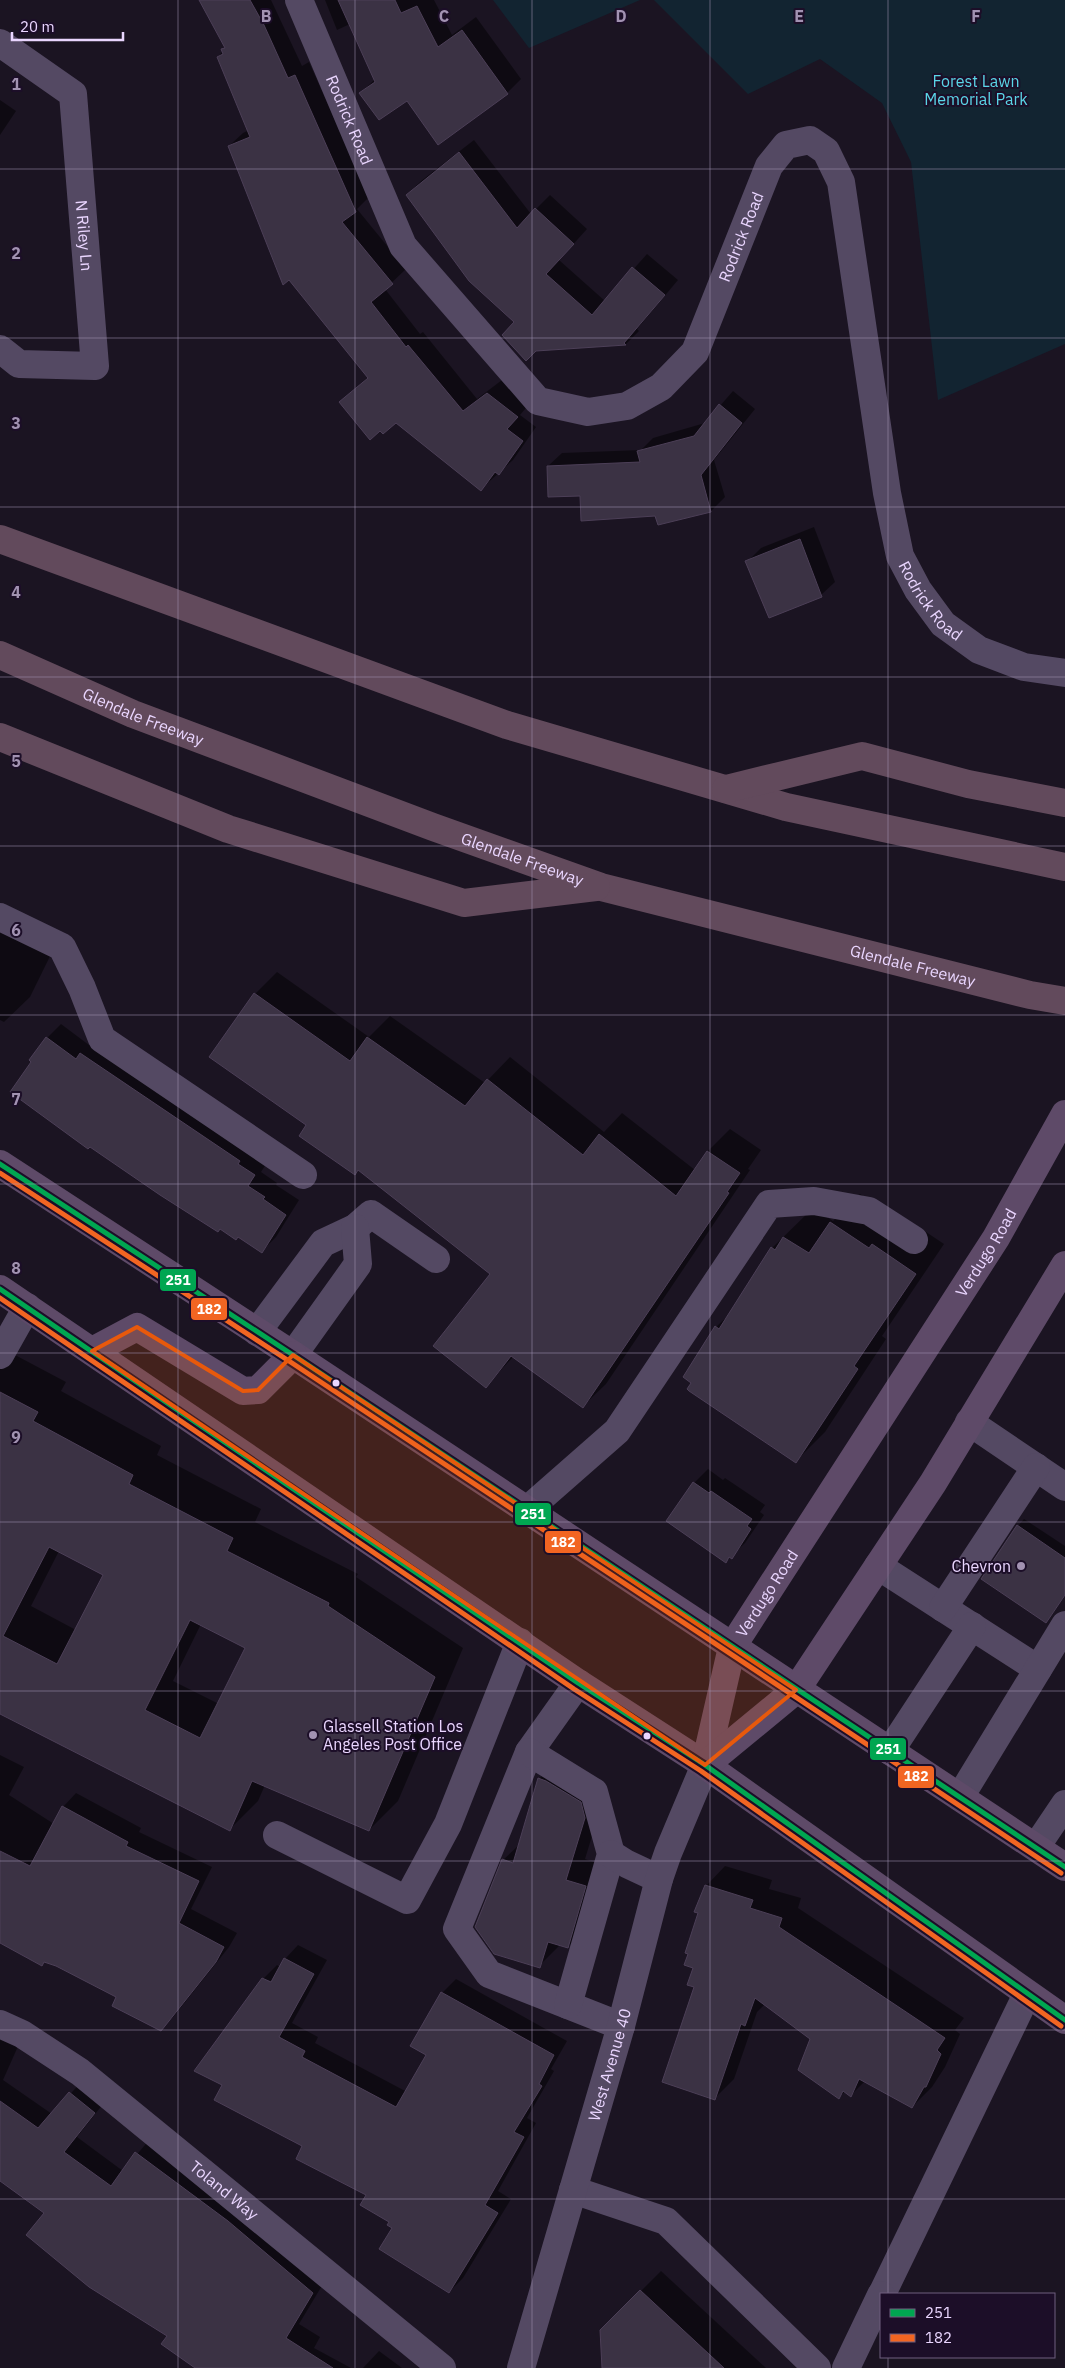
<svg xmlns="http://www.w3.org/2000/svg" width="1065" height="2368" font-family="'IBM Plex Sans',sans-serif">
  <style>
    .green { fill: #122431 }
    .shadow { fill: #0007; fill-rule: evenodd }
    .building { fill: #3b3244; stroke: #4c3f57; fill-rule: evenodd }
    .lines { fill: none; stroke-linecap: round; stroke-linejoin: round }
    .minor { stroke: #544963; stroke-width: 28 }
    .major { stroke: #5e4a68; stroke-width: 28 }
    .highway { stroke: #624a5c; stroke-width: 28 }
    .bus-1-casing { stroke: #1c0e28; stroke-width: 9 }
    .bus-2-casing { stroke: #1c0e28; stroke-width: 9 }
    .bus-1 { stroke: #00a651; stroke-width: 5 }
    .bus-2 { stroke: #f26522; stroke-width: 5 }
    .marked { fill: #e8590c; fill-opacity: 0.2; stroke: #e8590c; stroke-width: 4; stroke-linejoin: round }
    .grid { fill: none; stroke: #a292b2; stroke-width: 1; stroke-opacity: 0.55 }
    .bus-dot { fill: #ead6ff; stroke: #1c0e28; stroke-width: 2 }
    .poi-dot { fill: #a292b2; stroke: #1c0e28; stroke-width: 2 }
    .labels { text-anchor: middle; dominant-baseline: central; stroke-width: 4; stroke-linejoin: round; paint-order: stroke }
    .park-label { font-size: 16px; fill: #5ad5e7; stroke: #1c0e28 }
    .street-label { font-size: 16px; fill: #ead6ff; stroke: #1c0e28 }
    .poi-label { font-size: 16px; fill: #ead6ff; stroke: #1c0e28; text-anchor: end }
    .grid-label { font-size: 16px; text-anchor: middle; font-weight: bold; fill: #a292b2; stroke: #1c0e28; stroke-width: 4; stroke-linejoin: round; paint-order: stroke }
    .line-badge { stroke: #1c0e28; stroke-width: 2 }
    .badge-label { font-size: 14px; text-anchor: middle; font-weight: bold; fill: #fff }
  </style>
  <rect width="100%" height="100%" fill="#1b1422"/>
  <g class="green">
    <path d="M 493,0 L 640,0 L 529,48 Z"/>
    <path d="M 654,0 L 1065,0 L 1065,344 L 938,400 L 911,162 L 882,103 L 820,59 L 748,94 Z"/>
  </g>
  <g class="shadow">
    <path d="M 200,0 L 271,0 L 302,66 L 309,62 L 369,197 L 357,209 L 406,269 L 385,289 L 420,334 L 423,332 L 477,399 L 502,380 L 531,402 L 520,415 L 536,427 L 513,460 L 481,489 L 396,422 L 341,402 L 368,377 L 229,146 L 243,133 L 249,130 L 218,57 L 226,47 Z"/>
    <path d="M 325,0 L 434,0 L 452,35 L 476,17 L 521,79 L 507,93 L 438,143 L 407,99 L 361,93 L 375,79 L 350,24 L 337,30 Z"/>
    <path d="M 0,100 L 16,111 L 0,135 Z"/>
    <path d="M 474,140 L 531,214 L 550,195 L 587,229 L 559,260 L 605,301 L 647,254 L 678,280 L 637,329 L 639,331 L 626,344 L 535,350 L 516,322 L 407,195 L 421,181 Z"/>
    <path d="M 733,391 L 755,409 L 714,460 L 725,497 L 711,511 L 659,524 L 656,515 L 581,495 L 548,466 L 562,453 L 641,450 L 653,438 L 705,423 Z"/>
    <path d="M 814,527 L 835,582 L 821,595 L 770,616 L 747,562 L 761,548 Z"/>
    <path d="M 0,914 L 57,942 L 30,997 L 4,1022 L 0,1020 Z"/>
    <path d="M 277,972 L 369,1037 L 390,1016 L 485,1083 L 510,1057 L 604,1132 L 622,1113 L 695,1170 L 708,1151 L 730,1129 L 761,1150 L 748,1169 L 750,1170 L 606,1384 L 583,1406 L 514,1356 L 486,1386 L 491,1274 L 307,1125 L 255,994 Z"/>
    <path d="M 61,1024 L 89,1045 L 94,1040 L 268,1161 L 261,1172 L 277,1183 L 276,1185 L 299,1200 L 276,1237 L 262,1251 L 31,1060 L 47,1038 Z"/>
    <path d="M 860,1194 L 899,1219 L 902,1216 L 944,1244 L 882,1336 L 886,1339 L 825,1432 L 796,1461 L 684,1377 L 716,1327 L 732,1312 L 772,1248 L 813,1208 L 833,1221 Z"/>
    <path d="M 0,1347 L 66,1382 L 61,1391 L 161,1446 L 157,1455 L 261,1509 L 255,1522 L 358,1574 L 356,1577 L 463,1648 L 398,1801 L 369,1830 L 265,1785 L 258,1801 L 229,1830 L 0,1712 ZM 59,1551 L 105,1575 L 76,1630 L 31,1606 ZM 201,1624 L 247,1647 L 219,1704 L 173,1681 Z"/>
    <path d="M 708,1469 L 723,1480 L 725,1478 L 765,1505 L 760,1512 L 764,1515 L 745,1543 L 726,1561 L 694,1483 Z"/>
    <path d="M 1024,1519 L 1065,1546 L 1065,1596 L 1046,1622 L 1018,1526 Z"/>
    <path d="M 0,1755 L 24,1767 L 9,1795 L 54,1824 L 63,1807 L 76,1793 L 141,1828 L 139,1832 L 212,1867 L 191,1909 L 237,1933 L 229,1947 L 174,2016 L 160,2030 L 118,1997 L 57,1965 L 0,1943 Z"/>
    <path d="M 559,1759 L 604,1797 L 585,1859 L 605,1866 L 588,1927 L 568,1947 L 560,1945 L 539,1966 L 503,1860 L 520,1844 L 539,1779 Z"/>
    <path d="M 725,1866 L 772,1880 L 769,1889 L 801,1898 L 798,1908 L 964,2018 L 955,2030 L 960,2034 L 945,2067 L 932,2087 L 912,2107 L 865,2081 L 851,2095 L 846,2091 L 839,2097 L 811,2038 L 765,2004 L 757,2012 L 734,2079 L 715,2098 L 695,1987 L 694,1967 L 700,1912 L 706,1886 Z"/>
    <path d="M 298,1945 L 327,1960 L 292,2023 L 318,2037 L 315,2043 L 407,2092 L 428,2055 L 442,1993 L 456,1979 L 567,2041 L 551,2069 L 554,2071 L 527,2118 L 536,2123 L 498,2191 L 511,2199 L 463,2278 L 449,2292 L 368,2194 L 224,2084 L 263,1979 L 277,1965 L 280,1967 L 285,1959 Z"/>
    <path d="M 0,2035 L 19,2044 L 3,2080 L 52,2114 L 84,2079 L 107,2099 L 77,2137 L 123,2171 L 150,2139 L 326,2279 L 299,2324 L 320,2337 L 314,2348 L 351,2368 L 198,2368 L 168,2335 L 46,2213 L 0,2180 Z"/>
    <path d="M 661,2271 L 766,2368 L 603,2368 L 601,2331 Z"/>
    <path d="M 379,2351 L 402,2368 L 363,2368 Z"/>
  </g>
  <g class="building">
    <path d="M 199,0 L 250,0 L 264,25 L 288,78 L 295,75 L 356,212 L 342,222 L 393,284 L 371,302 L 406,347 L 408,345 L 463,411 L 487,393 L 518,417 L 507,429 L 523,441 L 499,475 L 495,472 L 481,491 L 396,423 L 383,434 L 380,431 L 370,440 L 339,402 L 368,378 L 289,280 L 283,285 L 228,146 L 250,137 L 217,57 L 223,54 L 221,49 L 225,48 Z"/>
    <path d="M 338,0 L 395,0 L 401,13 L 417,6 L 438,47 L 462,30 L 508,94 L 438,145 L 407,101 L 379,120 L 359,93 L 375,82 Z"/>
    <path d="M 459,152 L 517,228 L 535,208 L 574,244 L 546,274 L 592,315 L 632,267 L 665,295 L 624,343 L 626,345 L 536,351 L 526,361 L 502,335 L 514,322 L 469,281 L 406,195 Z"/>
    <path d="M 719,404 L 742,423 L 701,475 L 711,512 L 658,525 L 655,516 L 581,521 L 580,496 L 548,497 L 547,466 L 640,462 L 637,451 L 694,436 Z"/>
    <path d="M 800,539 L 822,597 L 769,618 L 745,561 Z"/>
    <path d="M 254,993 L 350,1061 L 367,1037 L 465,1106 L 487,1079 L 583,1155 L 599,1134 L 676,1196 L 707,1151 L 740,1173 L 727,1192 L 729,1193 L 583,1408 L 511,1356 L 486,1388 L 433,1346 L 490,1274 L 358,1170 L 355,1175 L 299,1136 L 306,1125 L 209,1057 Z"/>
    <path d="M 46,1037 L 76,1059 L 80,1053 L 240,1161 L 238,1164 L 255,1175 L 248,1186 L 265,1197 L 263,1199 L 286,1215 L 262,1253 L 238,1237 L 236,1240 L 220,1229 L 218,1232 L 160,1195 L 90,1147 L 88,1149 L 10,1092 L 31,1062 L 29,1060 Z"/>
    <path d="M 830,1222 L 869,1248 L 872,1244 L 916,1274 L 854,1366 L 858,1369 L 796,1463 L 689,1391 L 687,1389 L 691,1383 L 683,1377 L 715,1326 L 719,1329 L 771,1247 L 775,1250 L 783,1237 L 809,1253 Z"/>
    <path d="M 0,1392 L 38,1412 L 33,1421 L 133,1475 L 129,1484 L 233,1538 L 227,1551 L 329,1603 L 328,1606 L 435,1677 L 369,1831 L 252,1781 L 230,1831 L 0,1714 ZM 49,1547 L 103,1575 L 57,1664 L 3,1636 ZM 190,1620 L 245,1648 L 200,1738 L 145,1710 Z"/>
    <path d="M 693,1482 L 709,1493 L 711,1491 L 752,1519 L 747,1526 L 751,1529 L 732,1559 L 729,1557 L 726,1563 L 666,1521 Z"/>
    <path d="M 1017,1525 L 1065,1558 L 1065,1595 L 1046,1623 L 981,1579 Z"/>
    <path d="M 538,1778 L 546,1781 L 581,1802 L 585,1818 L 566,1880 L 586,1886 L 568,1948 L 548,1942 L 540,1968 L 494,1954 L 475,1927 L 502,1859 L 513,1863 Z"/>
    <path d="M 62,1806 L 128,1842 L 126,1846 L 199,1881 L 179,1923 L 224,1947 L 216,1962 L 161,2031 L 112,2006 L 116,1997 L 56,1966 L 44,1962 L 42,1966 L 0,1943 L 0,1851 L 30,1866 Z"/>
    <path d="M 705,1885 L 753,1900 L 750,1908 L 782,1918 L 779,1927 L 945,2038 L 937,2050 L 941,2054 L 926,2087 L 924,2087 L 912,2108 L 859,2079 L 851,2097 L 843,2091 L 839,2099 L 798,2070 L 810,2039 L 755,1998 L 745,2026 L 741,2024 L 715,2100 L 662,2082 L 694,1987 L 687,1985 L 693,1968 L 684,1965 L 688,1954 L 685,1953 L 698,1913 L 694,1912 Z"/>
    <path d="M 284,1958 L 314,1974 L 279,2037 L 305,2051 L 302,2057 L 396,2107 L 426,2055 L 410,2046 L 441,1992 L 554,2055 L 539,2084 L 542,2086 L 514,2132 L 524,2137 L 485,2205 L 498,2213 L 449,2293 L 379,2249 L 392,2228 L 387,2225 L 389,2222 L 360,2205 L 366,2195 L 296,2159 L 302,2146 L 214,2100 L 222,2085 L 194,2071 L 262,1978 L 271,1982 Z"/>
    <path d="M 69,2092 L 95,2113 L 64,2152 L 111,2186 L 135,2152 L 228,2221 L 313,2293 L 286,2338 L 333,2368 L 195,2368 L 161,2344 L 167,2336 L 89,2287 L 26,2235 L 44,2213 L 0,2181 L 0,2101 L 38,2128 Z"/>
    <path d="M 640,2290 L 724,2368 L 602,2368 L 600,2330 Z"/>
  </g>
  <g class="lines">
    <g class="minor">
      <path id="s1" d="M 299,0 L 403,246 L 538,401 L 588,412 L 627,406 L 661,387 L 695,352 L 769,166 L 786,145 L 810,140 L 826,151 L 841,182 L 887,493 L 900,556 L 918,590 L 943,624 L 979,650 L 1024,667 L 1065,673"/>
      <path id="s2" d="M 0,43 L 73,94 L 95,366 L 19,364 L 0,349"/>
      <path d="M 0,917 L 62,947 L 82,988 L 102,1039 L 303,1175"/>
      <path d="M 257,1332 L 323,1243 L 355,1228 L 371,1214 L 436,1259"/>
      <path d="M 0,1355 L 27,1307"/>
      <path d="M 293,1355 L 358,1264 L 355,1228"/>
      <path d="M 969,1422 L 1065,1487"/>
      <path d="M 527,1510 L 617,1431 L 769,1204 L 814,1201 L 869,1211 L 914,1240"/>
      <path d="M 878,1566 L 1038,1669"/>
      <path d="M 943,1608 L 1036,1467"/>
      <path d="M 578,1683 L 529,1752 L 457,1929 L 489,1974 L 621,2026"/>
      <path d="M 890,1751 L 972,1626"/>
      <path d="M 529,1752 L 594,1792 L 611,1854 L 568,2005"/>
      <path d="M 960,1797 L 1065,1625"/>
      <path d="M 277,1835 L 407,1900 L 448,1824 L 520,1642"/>
      <path d="M 1036,1847 L 1065,1804"/>
      <path d="M 611,1854 L 627,1864 L 659,1879"/>
      <path id="s3" d="M 0,2024 L 22,2034 L 80,2072 L 442,2368"/>
      <path d="M 573,2190 L 666,2221 L 817,2368"/>
      <path d="M 882,2294 L 1027,1994"/>
      <path id="s4" d="M 521,2368 L 621,2026 L 659,1879 L 668,1853 L 705,1765"/>
      <path d="M 846,2368 L 881,2295"/>
    </g>
    <g class="major">
      <path d="M 0,1164 L 293,1355 L 1065,1867"/>
      <path d="M 0,1289 L 578,1683 L 705,1765 L 1065,2020"/>
      <path d="M 92,1351 L 137,1327 L 243,1391 L 258,1390 L 293,1355"/>
      <path id="s5" d="M 705,1765 L 732,1647 L 996,1238 L 1065,1114"/>
      <path d="M 705,1765 L 796,1690 L 933,1483 L 1065,1265"/>
    </g>
    <g class="highway">
      <path d="M 0,539 L 507,725 L 786,807 L 1065,867"/>
      <path id="s6" d="M 0,655 L 133,714 L 433,827 L 601,887 L 1030,995 L 1065,1001"/>
      <path d="M 0,737 L 228,829 L 464,903 L 596,887"/>
      <path d="M 726,789 L 862,756 L 968,784 L 1065,803"/>
    </g>
    <g class="bus-1-casing">
      <g id="bus-1">
        <path d="M 0,1164 L 293,1355 L 1065,1867"/>
        <path d="M 0,1289 L 578,1683 L 705,1765 L 1065,2020"/>
      </g>
    </g>
    <g class="bus-2-casing">
      <g id="bus-2">
        <path d="M 0,1173 L 289,1361 L 1061,1873"/>
        <path d="M 0,1298 L 574,1689 L 701,1771 L 1061,2026"/>
      </g>
    </g>
    <use href="#bus-1" class="bus-1"/>
    <use href="#bus-2" class="bus-2"/>
  </g>
  <path class="marked" d="M 137,1327 L 243,1391 L 258,1390 L 293,1355 L 796,1690 L 705,1765 L 92,1351 Z"/>
  <path class="grid" d="M 178,0 L 178,2368M 355,0 L 355,2368M 532,0 L 532,2368M 710,0 L 710,2368M 888,0 L 888,2294M 0,169 L 1065,169M 0,338 L 1065,338M 0,507 L 1065,507M 0,677 L 1065,677M 0,846 L 1065,846M 0,1015 L 1065,1015M 0,1184 L 1065,1184M 0,1353 L 1065,1353M 0,1522 L 1065,1522M 0,1691 L 1065,1691M 0,1861 L 1065,1861M 0,2030 L 1065,2030M 0,2199 L 1065,2199M 888,2357 L 888,2368"/>
  <g class="bus-dot">
    <circle cx="336" cy="1383" r="4.5"/>
    <circle cx="647" cy="1736" r="4.5"/>
  </g>
  <g class="poi-dot">
    <circle cx="1021" cy="1566" r="5"/>
    <circle cx="313" cy="1735" r="5"/>
  </g>
  <g class="labels">
    <g class="park-label">
      <text x="976" y="81">Forest Lawn<tspan x="976" dy="18">Memorial Park</tspan></text>
    </g>
    <g class="street-label">
      <text stroke="none"><textPath href="#s1" startOffset="130">Rodrick Road</textPath></text>
      <text stroke="none"><textPath href="#s2" startOffset="231">N Riley Ln</textPath></text>
      <text stroke="none"><textPath href="#s1" startOffset="775">Rodrick Road</textPath></text>
      <text stroke="none"><textPath href="#s1" startOffset="1390">Rodrick Road</textPath></text>
      <text stroke="none"><textPath href="#s6" startOffset="156">Glendale Freeway</textPath></text>
      <text stroke="none"><textPath href="#s6" startOffset="561">Glendale Freeway</textPath></text>
      <text stroke="none"><textPath href="#s6" startOffset="966">Glendale Freeway</textPath></text>
      <text stroke="none"><textPath href="#s5" startOffset="590">Verdugo Road</textPath></text>
      <text stroke="none"><textPath href="#s5" startOffset="185">Verdugo Road</textPath></text>
      <text stroke="none"><textPath href="#s4" startOffset="316">West Avenue 40</textPath></text>
      <text stroke="none"><textPath href="#s3" startOffset="280">Toland Way</textPath></text>
    </g>
    <g class="poi-label">
      <text x="1011" y="1566">Chevron</text>
      <text x="323" y="1726" text-anchor="start">Glassell Station Los<tspan x="323" dy="18">Angeles Post Office</tspan></text>
    </g>
  </g>
  <g class="grid-label">
    <text x="266" y="22">B</text>
    <text x="444" y="22">C</text>
    <text x="621" y="22">D</text>
    <text x="799" y="22">E</text>
    <text x="976" y="22">F</text>
    <text x="16" y="90">1</text>
    <text x="16" y="259">2</text>
    <text x="16" y="429">3</text>
    <text x="16" y="598">4</text>
    <text x="16" y="767">5</text>
    <text x="16" y="936">6</text>
    <text x="16" y="1105">7</text>
    <text x="16" y="1274">8</text>
    <text x="16" y="1443">9</text>
  </g>
  <g class="line-badge">
    <rect x="159" y="1268" width="38" height="24" rx="5" fill="#00a651"/>
    <rect x="190" y="1297" width="38" height="24" rx="5" fill="#f26522"/>
    <rect x="514" y="1502" width="38" height="24" rx="5" fill="#00a651"/>
    <rect x="544" y="1530" width="38" height="24" rx="5" fill="#f26522"/>
    <rect x="869" y="1737" width="38" height="24" rx="5" fill="#00a651"/>
    <rect x="897" y="1765" width="38" height="24" rx="5" fill="#f26522"/>
  </g>
  <g class="badge-label">
    <text x="178" y="1285">251</text>
    <text x="209" y="1314">182</text>
    <text x="533" y="1519">251</text>
    <text x="563" y="1547">182</text>
    <text x="888" y="1754">251</text>
    <text x="916" y="1781">182</text>
  </g>
  <rect x="880" y="2293" width="175" height="65" fill="#1c0e28" stroke="#6e5e7e"/>
  <rect x="890" y="2309" width="25" height="8" fill="#00a651" stroke="#6e5e7e"/>
  <text x="925" y="2318" font-size="15" fill="#ead6ff">251</text>
  <rect x="890" y="2334" width="25" height="8" fill="#f26522" stroke="#6e5e7e"/>
  <text x="925" y="2343" font-size="15" fill="#ead6ff">182</text>
  <path d="M12 32v8h111v-8" fill="none" stroke="#ead6ff" stroke-width="2.5"/>
  <text x="20" y="32" font-size="15" fill="#ead6ff" stroke="#1c0e28" stroke-width="4" paint-order="stroke">20 m</text>
</svg>
